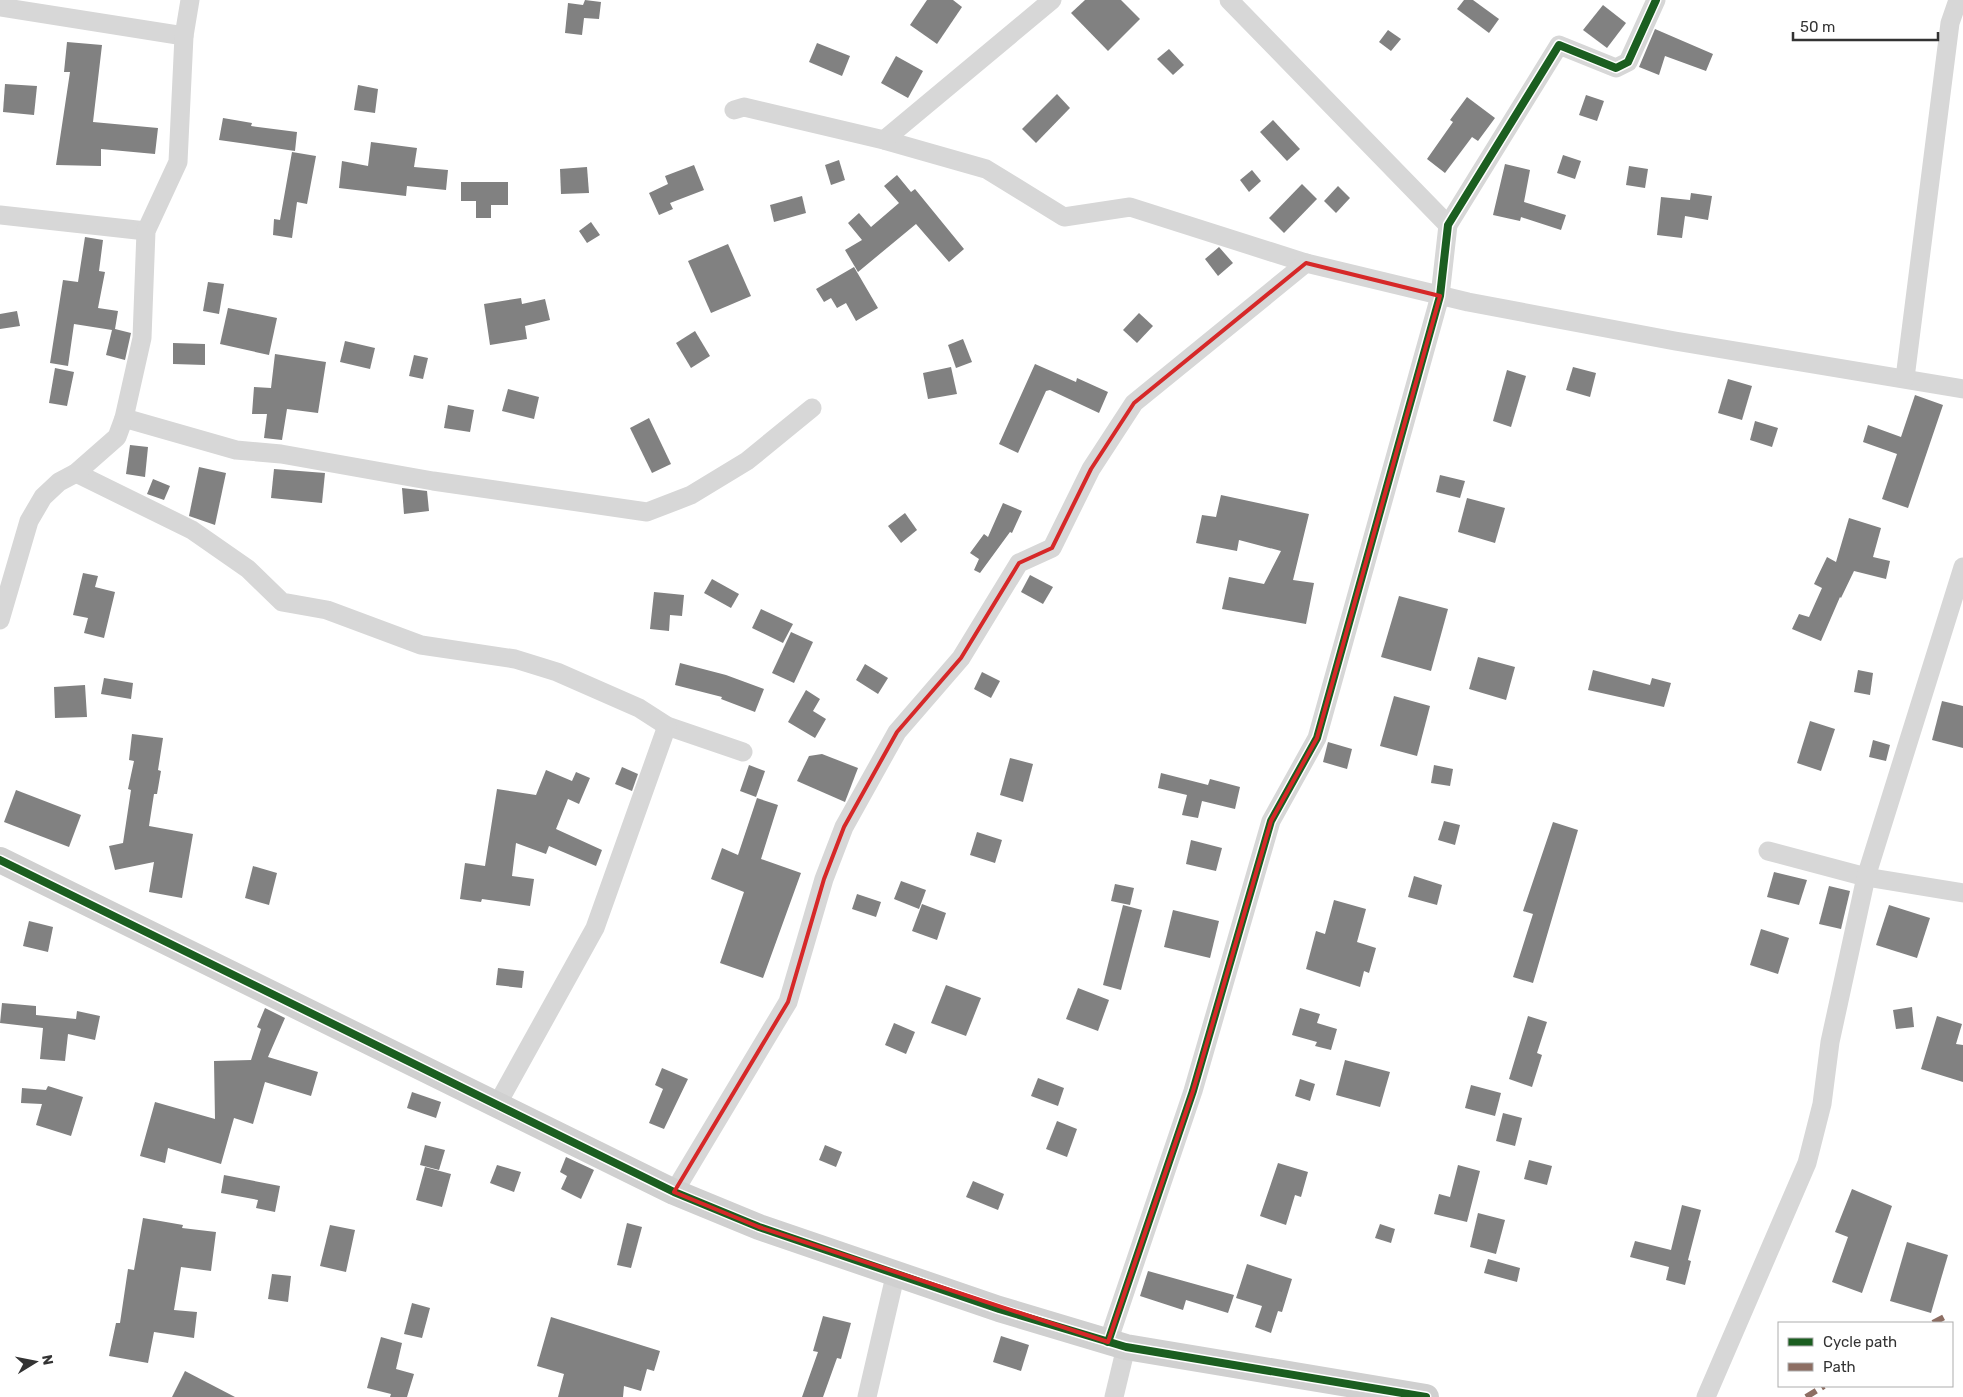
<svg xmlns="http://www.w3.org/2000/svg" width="1963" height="1397" font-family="Rubik,sans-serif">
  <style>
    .building { fill: #818181 }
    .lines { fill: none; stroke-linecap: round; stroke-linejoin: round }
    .street { stroke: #d7d7d7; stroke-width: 19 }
    .secondary { stroke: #d0d0d0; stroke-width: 26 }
    .quiet { stroke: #8d6e63; stroke-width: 6; stroke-dasharray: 12 6; stroke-linecap: butt }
    .cycleway-casing { stroke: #fff; stroke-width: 11 }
    .cycleway { stroke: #1b5e20; stroke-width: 8 }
    .marked { fill: none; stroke: #d62828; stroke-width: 4; stroke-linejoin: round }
  </style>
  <rect width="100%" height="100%" fill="#fff"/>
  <g class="building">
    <path d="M 585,0 L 601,2 L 599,19 L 584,18 L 582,35 L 565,33 L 568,3 L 583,5 Z"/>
    <path d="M 927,0 L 953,0 L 962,7 L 937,44 L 910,25 Z"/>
    <path d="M 1085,0 L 1121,0 L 1140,19 L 1108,51 L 1071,13 Z"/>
    <path d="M 1464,0 L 1473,0 L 1499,19 L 1489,33 L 1457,9 Z"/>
    <path d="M 1603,5 L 1626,23 L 1607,48 L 1583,30 Z"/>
    <path d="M 1655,29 L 1713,54 L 1706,71 L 1665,56 L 1659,75 L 1639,67 Z"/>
    <path d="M 1388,30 L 1401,39 L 1391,51 L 1379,42 Z"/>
    <path d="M 67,42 L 102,45 L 93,122 L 158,128 L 155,154 L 101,149 L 101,166 L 56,165 L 70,72 L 64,72 Z"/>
    <path d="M 817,43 L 850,56 L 842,76 L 809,62 Z"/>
    <path d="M 1169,49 L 1184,65 L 1173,75 L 1157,59 Z"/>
    <path d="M 896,56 L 923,71 L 908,98 L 881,83 Z"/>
    <path d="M 5,84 L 37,86 L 34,115 L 3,112 Z"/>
    <path d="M 358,85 L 378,89 L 375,113 L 354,110 Z"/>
    <path d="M 1057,94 L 1070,108 L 1036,143 L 1022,129 Z"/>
    <path d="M 1586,95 L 1604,101 L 1597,121 L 1579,115 Z"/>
    <path d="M 1467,97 L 1495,118 L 1478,141 L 1472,137 L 1445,173 L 1427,159 L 1453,122 L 1450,120 Z"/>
    <path d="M 223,118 L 252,123 L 251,126 L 297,132 L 295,151 L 219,140 Z"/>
    <path d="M 1273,120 L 1300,149 L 1287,161 L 1260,132 Z"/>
    <path d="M 371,142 L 417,148 L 414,167 L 448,170 L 446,190 L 407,186 L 406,196 L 339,188 L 342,161 L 368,166 Z"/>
    <path d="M 292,152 L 316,156 L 307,204 L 297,202 L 292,238 L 273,235 L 274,219 L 280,220 Z"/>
    <path d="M 1563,155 L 1581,161 L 1575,179 L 1557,173 Z"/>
    <path d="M 839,160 L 845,180 L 831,185 L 825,165 Z"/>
    <path d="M 1505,164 L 1530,170 L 1524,202 L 1566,215 L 1561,230 L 1521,217 L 1520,221 L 1493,215 Z"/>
    <path d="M 694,165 L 704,190 L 670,203 L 673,209 L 659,215 L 649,193 L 668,184 L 665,176 Z"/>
    <path d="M 1629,166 L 1648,169 L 1645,188 L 1626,185 Z"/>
    <path d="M 587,167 L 589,193 L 561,194 L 560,169 Z"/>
    <path d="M 1252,170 L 1261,181 L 1249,192 L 1240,180 Z"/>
    <path d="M 897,175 L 911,192 L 915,189 L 964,249 L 949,262 L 916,224 L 858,272 L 845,250 L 862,240 L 848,223 L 859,213 L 871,227 L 899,203 L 884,186 Z"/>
    <path d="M 461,182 L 508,182 L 508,205 L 491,205 L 491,218 L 476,218 L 476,201 L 461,201 Z"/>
    <path d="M 1302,184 L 1317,199 L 1284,233 L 1269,218 Z"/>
    <path d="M 1338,186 L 1350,198 L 1336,213 L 1324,201 Z"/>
    <path d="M 1691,193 L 1712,196 L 1708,220 L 1685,216 L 1682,238 L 1657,235 L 1661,197 L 1690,200 Z"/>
    <path d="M 802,196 L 806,213 L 774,222 L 770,205 Z"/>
    <path d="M 591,222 L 600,235 L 587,243 L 579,231 Z"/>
    <path d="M 85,237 L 103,240 L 99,271 L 105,272 L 98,308 L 118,311 L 115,329 L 131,333 L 125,360 L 106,355 L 112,330 L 74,324 L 68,366 L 50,363 L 63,280 L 78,282 Z"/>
    <path d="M 728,244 L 751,296 L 711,313 L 688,261 Z"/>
    <path d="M 1219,247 L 1233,263 L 1218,276 L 1205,259 Z"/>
    <path d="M 854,267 L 878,308 L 856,321 L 846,303 L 837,308 L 831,298 L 824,302 L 816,289 Z"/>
    <path d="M 208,282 L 224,284 L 219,314 L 203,311 Z"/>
    <path d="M 521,298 L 522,304 L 545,299 L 550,320 L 525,326 L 527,339 L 490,345 L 484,304 Z"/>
    <path d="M 228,308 L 277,318 L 269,355 L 220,344 Z"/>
    <path d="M 17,311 L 20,326 L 0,329 L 0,314 Z"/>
    <path d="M 1139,313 L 1153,326 L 1137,343 L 1123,330 Z"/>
    <path d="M 695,331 L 710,356 L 691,368 L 676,343 Z"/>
    <path d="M 963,339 L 972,362 L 956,368 L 948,345 Z"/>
    <path d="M 345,341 L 375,348 L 370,369 L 340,362 Z"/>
    <path d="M 173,343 L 205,344 L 205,365 L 173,364 Z"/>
    <path d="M 275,354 L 326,362 L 318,413 L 287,409 L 282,440 L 264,438 L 267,414 L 252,414 L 254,387 L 271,388 Z"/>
    <path d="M 414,355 L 428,358 L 423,379 L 409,376 Z"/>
    <path d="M 1035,364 L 1076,382 L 1077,378 L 1108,392 L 1099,413 L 1050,390 L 1046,391 L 1018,453 L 999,444 Z"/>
    <path d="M 951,367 L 957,394 L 928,399 L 923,373 Z"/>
    <path d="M 1573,367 L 1596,373 L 1590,397 L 1566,390 Z"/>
    <path d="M 55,368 L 74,372 L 67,406 L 49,403 Z"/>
    <path d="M 1507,370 L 1526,376 L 1511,427 L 1493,421 Z"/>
    <path d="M 1728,379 L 1752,386 L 1742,420 L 1718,413 Z"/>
    <path d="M 508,389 L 539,397 L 534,419 L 502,411 Z"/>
    <path d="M 1915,395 L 1943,405 L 1908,508 L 1882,499 L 1897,454 L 1863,442 L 1868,425 L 1901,437 Z"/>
    <path d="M 448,405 L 474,410 L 470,432 L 444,428 Z"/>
    <path d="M 649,418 L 671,464 L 652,473 L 630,428 Z"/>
    <path d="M 1755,421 L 1778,428 L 1772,447 L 1750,440 Z"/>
    <path d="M 130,445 L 148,447 L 145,477 L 126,474 Z"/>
    <path d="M 199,467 L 226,473 L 215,525 L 189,516 Z"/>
    <path d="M 274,469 L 325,473 L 322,503 L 271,498 Z"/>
    <path d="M 1440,475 L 1465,481 L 1460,498 L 1436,492 Z"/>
    <path d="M 153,479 L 170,486 L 164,500 L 147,494 Z"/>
    <path d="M 402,488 L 427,491 L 429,511 L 404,514 Z"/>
    <path d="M 1221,495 L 1309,514 L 1293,580 L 1314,583 L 1306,624 L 1222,609 L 1229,577 L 1264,584 L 1281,551 L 1239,540 L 1237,551 L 1196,543 L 1202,515 L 1216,517 Z"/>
    <path d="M 1467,498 L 1505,508 L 1495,543 L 1458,532 Z"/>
    <path d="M 1003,503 L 1022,511 L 1012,533 L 1010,532 L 980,573 L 974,570 L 979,559 L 970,553 L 984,534 L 988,537 Z"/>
    <path d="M 905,513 L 917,530 L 901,543 L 888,526 Z"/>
    <path d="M 1849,518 L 1881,528 L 1873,557 L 1890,561 L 1886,579 L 1854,571 L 1841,598 L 1840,597 L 1821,641 L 1792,629 L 1799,614 L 1809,617 L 1822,588 L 1814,584 L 1827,557 L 1836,562 Z"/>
    <path d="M 83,573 L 98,576 L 95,587 L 115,592 L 104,638 L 84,633 L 88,618 L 73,615 Z"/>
    <path d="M 1030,575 L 1053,587 L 1043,604 L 1021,592 Z"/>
    <path d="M 712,579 L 739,594 L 731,608 L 704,593 Z"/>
    <path d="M 654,592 L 684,595 L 682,616 L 670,615 L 669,631 L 650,629 Z"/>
    <path d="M 1399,596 L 1448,609 L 1431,671 L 1381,657 Z"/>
    <path d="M 761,609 L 793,624 L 783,643 L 752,628 Z"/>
    <path d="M 791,632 L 813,642 L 794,683 L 772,673 Z"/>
    <path d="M 1478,657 L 1515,667 L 1506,700 L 1469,689 Z"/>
    <path d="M 680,663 L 726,675 L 764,689 L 755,712 L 721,699 L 722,697 L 675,685 Z"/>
    <path d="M 865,664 L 888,678 L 878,694 L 856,680 Z"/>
    <path d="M 1593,670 L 1650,685 L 1652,678 L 1671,683 L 1664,707 L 1588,690 Z"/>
    <path d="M 1858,670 L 1873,673 L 1870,695 L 1854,692 Z"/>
    <path d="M 982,672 L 1000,681 L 991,698 L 974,689 Z"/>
    <path d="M 104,678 L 133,683 L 131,699 L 101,694 Z"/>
    <path d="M 85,685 L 87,717 L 55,718 L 54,687 Z"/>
    <path d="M 806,690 L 820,699 L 813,711 L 826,719 L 815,738 L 788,722 Z"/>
    <path d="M 1394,696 L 1430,706 L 1417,756 L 1380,746 Z"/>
    <path d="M 1942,701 L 1963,706 L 1963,748 L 1932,740 Z"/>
    <path d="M 1810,721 L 1835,729 L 1821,771 L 1797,763 Z"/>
    <path d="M 132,734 L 163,738 L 158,770 L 161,771 L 157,794 L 154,794 L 149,826 L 193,834 L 182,898 L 149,892 L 154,862 L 115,870 L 109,846 L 123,843 L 131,790 L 128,789 L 134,761 L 129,760 Z"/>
    <path d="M 1873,740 L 1890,745 L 1886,761 L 1869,757 Z"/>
    <path d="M 1328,742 L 1352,749 L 1347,769 L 1323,762 Z"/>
    <path d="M 822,754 L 858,768 L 845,802 L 797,781 L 809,756 Z"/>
    <path d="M 1010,758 L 1033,764 L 1023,802 L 1000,795 Z"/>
    <path d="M 749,765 L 765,771 L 756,797 L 740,791 Z"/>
    <path d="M 1434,765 L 1453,769 L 1450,786 L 1431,783 Z"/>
    <path d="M 622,767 L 638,774 L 632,791 L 615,784 Z"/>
    <path d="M 546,770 L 572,781 L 576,772 L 590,778 L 579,804 L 568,799 L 556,829 L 602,850 L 596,866 L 549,846 L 546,854 L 516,843 L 512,876 L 534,879 L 530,906 L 482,899 L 481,902 L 460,899 L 465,863 L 485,866 L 497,789 L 536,795 Z"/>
    <path d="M 1161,773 L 1208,785 L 1210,779 L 1240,787 L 1235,809 L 1202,801 L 1198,818 L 1182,815 L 1187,795 L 1158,788 Z"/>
    <path d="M 16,790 L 81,815 L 69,847 L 4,822 Z"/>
    <path d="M 757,798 L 778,805 L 761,859 L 801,873 L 763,978 L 720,963 L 744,892 L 711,879 L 722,848 L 738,855 Z"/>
    <path d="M 1444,821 L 1460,825 L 1455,845 L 1438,840 Z"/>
    <path d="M 1553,822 L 1578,830 L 1533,983 L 1513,977 L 1533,914 L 1523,911 Z"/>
    <path d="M 977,832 L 1002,840 L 995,863 L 970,855 Z"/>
    <path d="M 1191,840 L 1222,848 L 1216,871 L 1186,864 Z"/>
    <path d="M 253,866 L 277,873 L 269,905 L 245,898 Z"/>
    <path d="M 1774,872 L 1807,880 L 1799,905 L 1767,897 Z"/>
    <path d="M 1414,876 L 1442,885 L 1437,905 L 1408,897 Z"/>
    <path d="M 901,881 L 926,890 L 919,909 L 894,899 Z"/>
    <path d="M 1115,884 L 1134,888 L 1130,905 L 1111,901 Z"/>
    <path d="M 1829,886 L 1850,891 L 1841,929 L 1819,924 Z"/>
    <path d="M 857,894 L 881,902 L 876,917 L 852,909 Z"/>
    <path d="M 1334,900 L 1366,909 L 1357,942 L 1376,948 L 1369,973 L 1364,971 L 1360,987 L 1306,969 L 1316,931 L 1325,934 Z"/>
    <path d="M 922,904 L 946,913 L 937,940 L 912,931 Z"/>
    <path d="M 1123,905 L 1142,910 L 1121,990 L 1103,985 Z"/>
    <path d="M 1889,905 L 1930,918 L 1917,958 L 1876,945 Z"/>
    <path d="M 1173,910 L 1219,921 L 1210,958 L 1164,947 Z"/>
    <path d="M 29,921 L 53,927 L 48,952 L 23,946 Z"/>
    <path d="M 1761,929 L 1789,938 L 1778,974 L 1750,965 Z"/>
    <path d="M 498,968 L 524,971 L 522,988 L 496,985 Z"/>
    <path d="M 946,985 L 981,998 L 966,1036 L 931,1023 Z"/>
    <path d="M 1078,988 L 1109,1000 L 1098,1031 L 1066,1019 Z"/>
    <path d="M 2,1003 L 36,1006 L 36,1015 L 76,1019 L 77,1011 L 100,1016 L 95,1040 L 68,1034 L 65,1061 L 40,1059 L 43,1028 L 0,1023 Z"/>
    <path d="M 1912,1007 L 1914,1027 L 1896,1029 L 1893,1010 Z"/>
    <path d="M 265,1008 L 285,1018 L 268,1057 L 318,1072 L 311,1096 L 265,1082 L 253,1124 L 234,1118 L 221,1164 L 168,1148 L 165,1163 L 140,1156 L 155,1102 L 215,1119 L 214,1061 L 251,1060 L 261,1029 L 257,1027 Z"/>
    <path d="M 1300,1008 L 1320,1014 L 1317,1023 L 1337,1029 L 1331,1050 L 1315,1046 L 1317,1042 L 1292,1035 Z"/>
    <path d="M 1528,1016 L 1547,1022 L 1537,1053 L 1542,1055 L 1532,1087 L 1509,1079 Z"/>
    <path d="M 1937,1016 L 1962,1024 L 1956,1044 L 1963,1045 L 1963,1082 L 1921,1069 Z"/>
    <path d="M 894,1023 L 915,1032 L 906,1054 L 885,1045 Z"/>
    <path d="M 1345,1060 L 1390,1072 L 1380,1107 L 1336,1095 Z"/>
    <path d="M 662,1068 L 688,1079 L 664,1129 L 649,1123 L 663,1089 L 655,1085 Z"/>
    <path d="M 1038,1078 L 1064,1088 L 1058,1106 L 1031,1096 Z"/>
    <path d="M 1300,1079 L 1315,1084 L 1310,1101 L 1295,1096 Z"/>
    <path d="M 1471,1085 L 1501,1093 L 1495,1116 L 1465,1108 Z"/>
    <path d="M 48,1086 L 83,1097 L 71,1136 L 36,1125 L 42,1104 L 21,1103 L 22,1088 L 46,1090 Z"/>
    <path d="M 412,1092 L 441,1102 L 436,1118 L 407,1108 Z"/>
    <path d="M 1503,1113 L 1522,1118 L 1515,1146 L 1496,1141 Z"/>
    <path d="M 1057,1121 L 1077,1129 L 1067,1157 L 1046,1149 Z"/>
    <path d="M 425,1145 L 445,1150 L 439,1170 L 420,1165 Z"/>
    <path d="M 825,1145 L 842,1152 L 836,1167 L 819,1160 Z"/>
    <path d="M 566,1157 L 594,1170 L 581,1199 L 561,1189 L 567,1176 L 560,1172 Z"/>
    <path d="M 1529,1160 L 1552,1166 L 1547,1185 L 1524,1179 Z"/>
    <path d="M 1278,1163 L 1308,1172 L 1301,1197 L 1295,1195 L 1286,1225 L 1260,1216 Z"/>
    <path d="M 497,1165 L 521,1172 L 514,1192 L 490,1183 Z"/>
    <path d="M 1458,1165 L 1480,1171 L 1467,1222 L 1434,1214 L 1439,1194 L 1450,1197 Z"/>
    <path d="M 425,1167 L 451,1174 L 442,1207 L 416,1200 Z"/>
    <path d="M 224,1175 L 280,1186 L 275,1212 L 256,1208 L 258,1200 L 221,1193 Z"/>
    <path d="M 973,1181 L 1004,1194 L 998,1210 L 966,1197 Z"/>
    <path d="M 1852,1189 L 1892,1206 L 1862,1293 L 1832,1282 L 1848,1237 L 1835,1232 Z"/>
    <path d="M 1682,1205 L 1701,1210 L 1688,1260 L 1691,1261 L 1685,1285 L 1666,1280 L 1669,1267 L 1630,1257 L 1635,1241 L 1671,1250 Z"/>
    <path d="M 1478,1213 L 1505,1220 L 1496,1254 L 1470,1247 Z"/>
    <path d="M 143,1218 L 183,1225 L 182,1228 L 216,1232 L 211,1271 L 181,1267 L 174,1310 L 197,1312 L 194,1338 L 154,1332 L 148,1363 L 109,1356 L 116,1323 L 120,1323 L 128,1269 L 134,1270 Z"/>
    <path d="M 627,1223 L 642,1227 L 631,1268 L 617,1265 Z"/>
    <path d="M 1380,1224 L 1395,1229 L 1391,1243 L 1375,1238 Z"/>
    <path d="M 330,1225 L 355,1230 L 346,1272 L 320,1266 Z"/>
    <path d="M 1907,1242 L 1948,1255 L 1931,1313 L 1890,1301 Z"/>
    <path d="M 1488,1259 L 1520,1268 L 1517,1282 L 1484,1273 Z"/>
    <path d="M 1247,1264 L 1292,1279 L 1282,1312 L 1278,1311 L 1271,1333 L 1255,1327 L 1262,1306 L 1236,1298 Z"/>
    <path d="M 1148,1271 L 1234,1295 L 1228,1313 L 1186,1300 L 1183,1310 L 1140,1296 Z"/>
    <path d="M 272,1274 L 291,1276 L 288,1302 L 268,1299 Z"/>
    <path d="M 412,1303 L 430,1308 L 422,1338 L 404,1334 Z"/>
    <path d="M 823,1316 L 851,1323 L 841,1359 L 837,1358 L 823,1397 L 802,1397 L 818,1352 L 813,1351 Z"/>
    <path d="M 551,1317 L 660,1351 L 654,1371 L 647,1369 L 641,1391 L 624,1386 L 623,1397 L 558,1397 L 564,1374 L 537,1366 Z"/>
    <path d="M 1001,1336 L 1029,1345 L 1021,1371 L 993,1362 Z"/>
    <path d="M 381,1337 L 402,1343 L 396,1369 L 414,1374 L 407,1397 L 390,1397 L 391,1394 L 367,1388 Z"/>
    <path d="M 185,1371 L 235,1397 L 172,1397 Z"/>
  </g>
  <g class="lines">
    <g class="street">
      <path d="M 1229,0 L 1448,225"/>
      <path d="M 0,7 L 184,36"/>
      <path d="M 734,110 L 744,107 L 884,140 L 986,169 L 1064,217 L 1130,207 L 1306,263 L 1468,302 L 1675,341 L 1963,389"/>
      <path d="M 884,140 L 1052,0"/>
      <path d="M 0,215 L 146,231"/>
      <path d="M 1905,378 L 1950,23 L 1958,0"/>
      <path d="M 124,418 L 236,450 L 281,454 L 433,481 L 647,512 L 691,495 L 747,461 L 812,408"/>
      <path d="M 76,473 L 192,530 L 248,569 L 282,602 L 327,610 L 421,645 L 515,659 L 557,672 L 639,708 L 667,726 L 743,752"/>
      <path d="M 0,620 L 29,521 L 43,497 L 59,482 L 76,473 L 117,437 L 124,418 L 142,338 L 146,231 L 178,162 L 184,36 L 190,0"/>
      <path d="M 1768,851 L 1866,877 L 1963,893"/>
      <path d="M 498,1103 L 595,928 L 667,726"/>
      <path d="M 674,1192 L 788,1002 L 824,879 L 844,827 L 897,732 L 961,658 L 1019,563 L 1052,548 L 1091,469 L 1134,403 L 1306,263"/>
      <path d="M 1108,1342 L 1193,1091 L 1271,821 L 1317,738 L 1440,296 L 1448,225 L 1559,45 L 1616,68 L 1628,62 L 1656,0"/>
      <path d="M 867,1397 L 896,1272"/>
      <path d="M 1114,1397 L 1126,1347"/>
      <path d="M 1706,1397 L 1807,1163 L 1822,1104 L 1830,1042 L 1866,877 L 1963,567"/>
    </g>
    <path class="secondary" d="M 0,860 L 674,1192 L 759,1227 L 999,1309 L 1126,1347 L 1426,1397"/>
    <g class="quiet">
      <path d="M 1933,1323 L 1948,1315"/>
      <path d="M 1806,1397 L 1824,1386"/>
    </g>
    <g class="cycleway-casing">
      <g id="cycleway">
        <path d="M 0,860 L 674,1192 L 759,1227 L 999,1309 L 1126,1347 L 1426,1397"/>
        <path d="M 1108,1342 L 1193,1091 L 1271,821 L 1317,738 L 1440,296 L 1448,225 L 1559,45 L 1616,68 L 1628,62 L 1656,0"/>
      </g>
    </g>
    <use href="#cycleway" class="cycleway"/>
  </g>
  <path class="marked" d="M 1306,263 L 1440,296 L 1317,738 L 1271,821 L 1193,1091 L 1108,1342 L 759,1227 L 674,1192 L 788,1002 L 824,879 L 844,827 L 897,732 L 961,658 L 1019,563 L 1052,548 L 1091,469 L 1134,403 Z"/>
  <rect x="1778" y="1322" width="175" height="65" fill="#ffffff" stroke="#adadad"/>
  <rect x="1788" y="1338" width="25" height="8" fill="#1b5e20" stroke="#adadad"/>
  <text x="1823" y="1347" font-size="15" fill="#333333">Cycle path</text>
  <rect x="1788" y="1363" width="25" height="8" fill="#8d6e63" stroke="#adadad"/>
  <text x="1823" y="1372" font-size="15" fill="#333333">Path</text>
  <g transform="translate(35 1362) rotate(80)" stroke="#ffffff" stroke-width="4" paint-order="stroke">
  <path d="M0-4L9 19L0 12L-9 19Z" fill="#333333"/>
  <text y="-8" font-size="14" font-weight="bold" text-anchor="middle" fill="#333333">N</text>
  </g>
  <path d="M1793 32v8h145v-8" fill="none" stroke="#333333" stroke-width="2.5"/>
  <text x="1800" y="32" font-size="15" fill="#333333" stroke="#ffffff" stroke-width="4" paint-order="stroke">50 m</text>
</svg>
